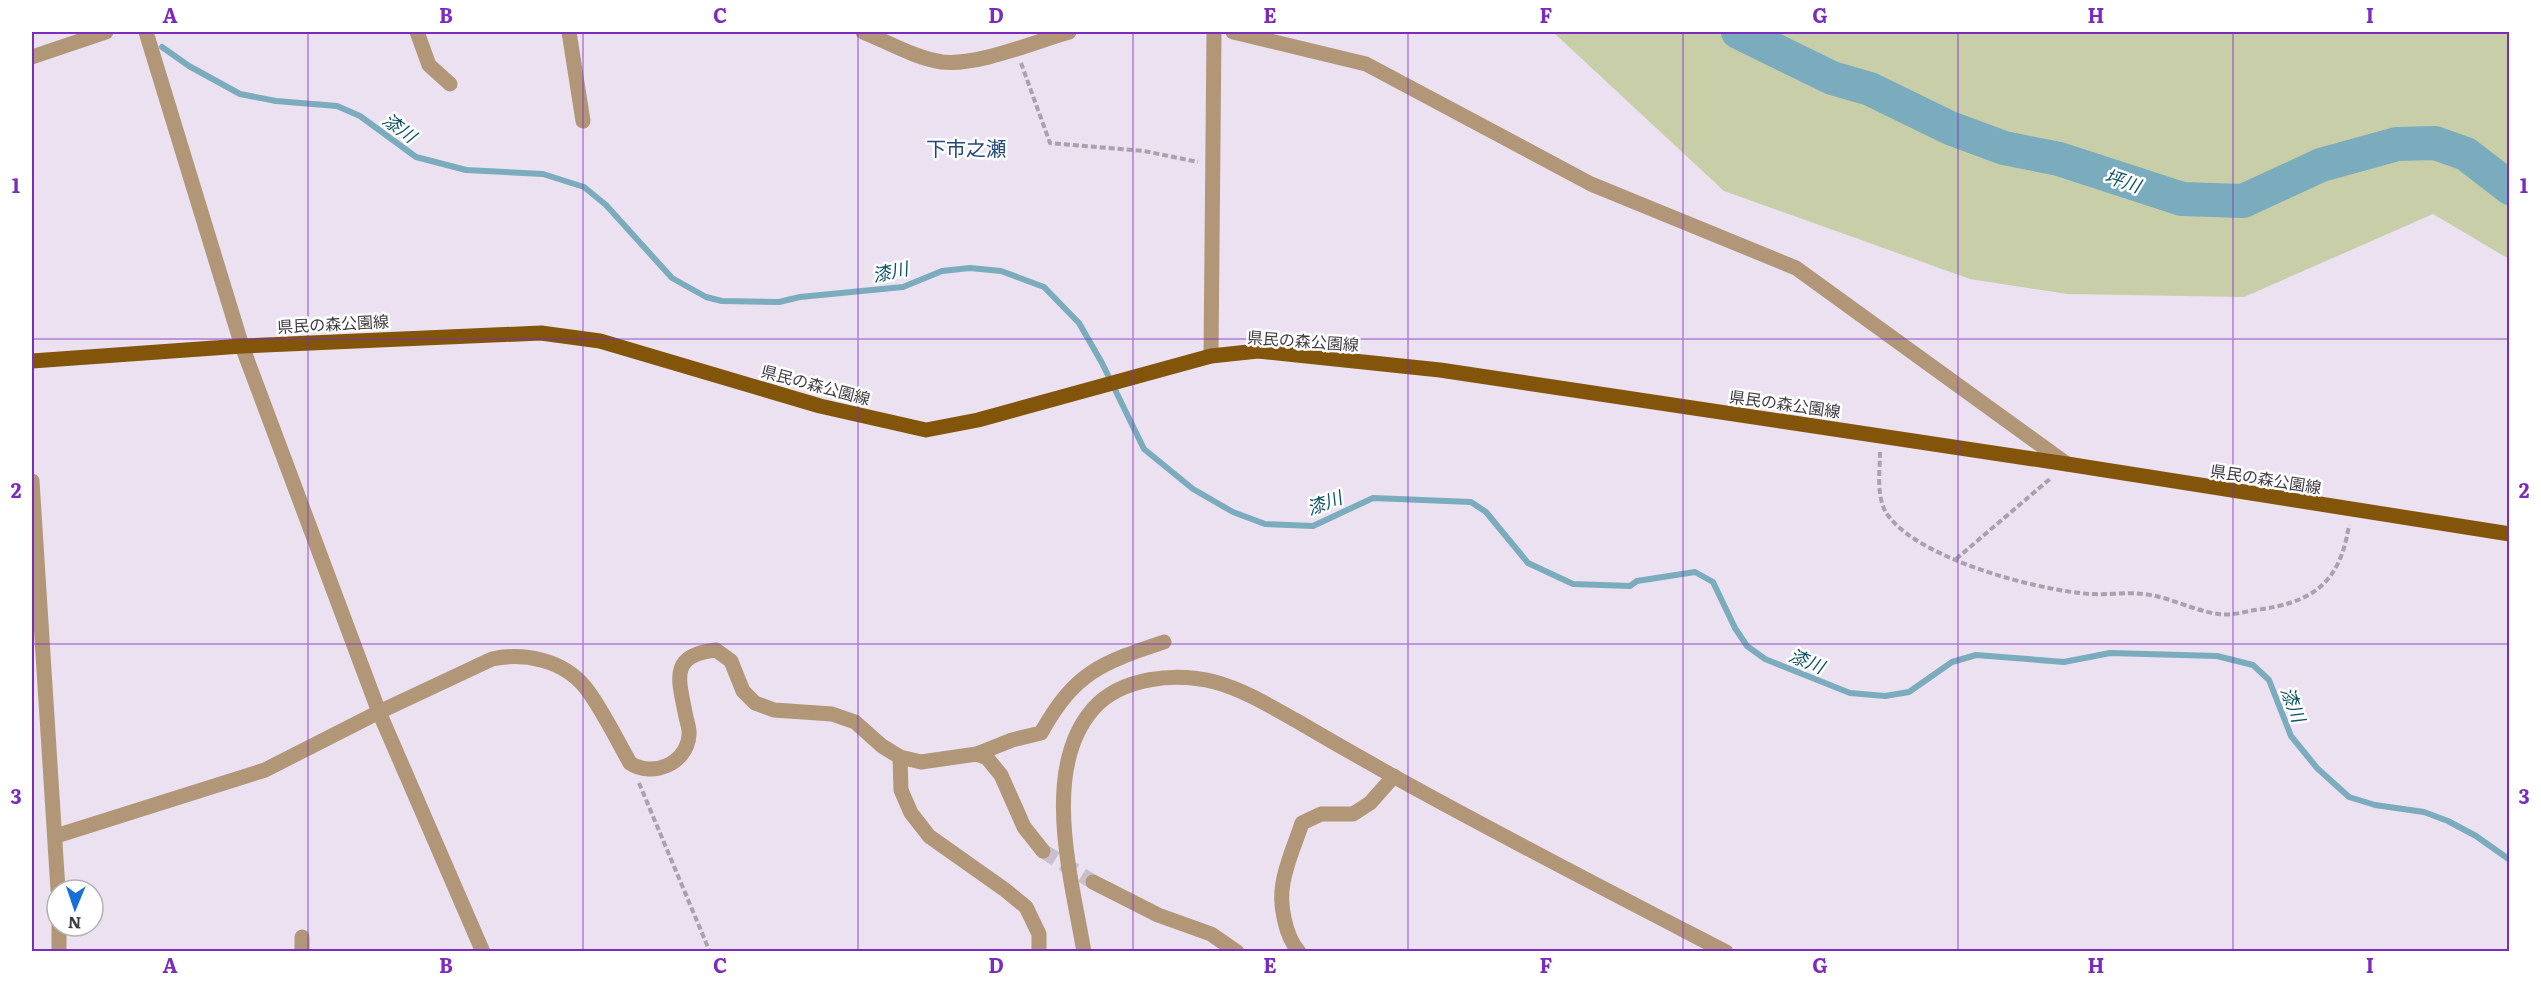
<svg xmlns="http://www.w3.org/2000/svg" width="2541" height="983" font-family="Literata,'Noto Sans JP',serif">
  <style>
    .green { fill: #c8cea8 }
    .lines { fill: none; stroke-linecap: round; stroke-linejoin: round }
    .stream { stroke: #7aacbd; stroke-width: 6 }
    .river { stroke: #7aacbd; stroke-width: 34 }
    .minor-tunnel { stroke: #c9c0cd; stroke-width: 15; stroke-dasharray: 15 8; stroke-linecap: butt }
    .path { stroke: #a9a1ad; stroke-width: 4; stroke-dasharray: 6 3; stroke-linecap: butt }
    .minor { stroke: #b19778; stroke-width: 15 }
    .major { stroke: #82550b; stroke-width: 15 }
    .grid { fill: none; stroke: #7b2cbf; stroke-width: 1.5; stroke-opacity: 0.55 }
    .labels { text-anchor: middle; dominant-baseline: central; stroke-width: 5; stroke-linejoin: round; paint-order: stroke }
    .street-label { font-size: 16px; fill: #3f3b41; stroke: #fff }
    .water-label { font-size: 18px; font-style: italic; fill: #0b5264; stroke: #fff }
    .quarter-label { font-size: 20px; fill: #21487d; stroke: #fff }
    .neatline { fill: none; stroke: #7b2cbf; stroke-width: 2 }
    .grid-label { font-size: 20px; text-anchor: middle; font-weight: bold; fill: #7b2cbf }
  </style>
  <rect width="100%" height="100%" fill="#ebe1f0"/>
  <path class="green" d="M 1553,32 L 2509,32 L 2509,259 L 2433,214 L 2244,297 L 2067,294 L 1970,279 L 1724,191 Z"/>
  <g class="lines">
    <path class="stream" d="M 162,47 L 189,66 L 240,94 L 276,101 L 337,106 L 360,116 L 416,157 L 466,170 L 543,174 L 584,187 L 606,205 L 672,278 L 706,297 L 722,301 L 779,302 L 800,297 L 903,287 L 942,271 L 970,268 L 1001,271 L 1044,287 L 1079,323 L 1102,363 L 1144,449 L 1193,489 L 1233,512 L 1265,524 L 1313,526 L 1373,498 L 1471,502 L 1486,512 L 1528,563 L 1573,584 L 1630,586 L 1637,581 L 1695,572 L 1713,582 L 1735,628 L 1747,646 L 1765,659 L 1850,693 L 1885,696 L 1909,692 L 1952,662 L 1976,655 L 2064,662 L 2110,653 L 2217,656 L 2253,665 L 2269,680 L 2291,736 L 2317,768 L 2349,797 L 2375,805 L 2424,812 L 2448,821 L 2476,836 L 2510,860"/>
    <path class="river" d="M 1738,32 L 1832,78 L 1870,89 L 1950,128 L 2004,148 L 2059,159 L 2182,199 L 2243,201 L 2321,165 L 2397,144 L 2435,143 L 2466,154 L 2510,188"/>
    <path class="minor-tunnel" d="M 1043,851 L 1093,882"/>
    <g class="path">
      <path d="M 1021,63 L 1050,143 L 1144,151 L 1198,162"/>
      <path d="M 1880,452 C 1880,473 1875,501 1890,518 C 1924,560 2036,590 2090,594 C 2108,595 2126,592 2144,594 C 2170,597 2194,611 2219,614 C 2230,616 2244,612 2255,610 C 2312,603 2340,584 2349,525"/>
      <path d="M 1956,559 L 2051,478"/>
      <path d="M 639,783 L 710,952"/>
    </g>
    <g class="minor">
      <path d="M 146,32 L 242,346 L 379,712 L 483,952"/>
      <path d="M 417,32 L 429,65 L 450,84"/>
      <path d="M 569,32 L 583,121"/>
      <path d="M 863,32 C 888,42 915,58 942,62 C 978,66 1034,42 1069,32"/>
      <path d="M 1233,32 L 1366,64 L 1591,184 L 1796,268 L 2067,464"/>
      <path d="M 32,57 L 106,32"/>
      <path d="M 1211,356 L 1214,32"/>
      <path d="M 32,481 L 58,890"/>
      <path d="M 977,754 L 1012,740 L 1041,733 C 1075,672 1101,663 1164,642"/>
      <path d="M 900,757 L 901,790 L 911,813 L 929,836 L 1004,889 L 1026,907 L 1039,934 L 1039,952"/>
      <path d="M 56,836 L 265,770 L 379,712 L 492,659 C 524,652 563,660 585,687 C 601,707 617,740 630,763 C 652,778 687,764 689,735 C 690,730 687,722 686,717 C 679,680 668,655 716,650 L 731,661 L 743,691 L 755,703 L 774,710 L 832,714 L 855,722 L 882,746 L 900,757 L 921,762 L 977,754 L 987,758 L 1001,775 L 1024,827 L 1043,851"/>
      <path d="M 1093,882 L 1158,915 L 1211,934 L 1237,952"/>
      <path d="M 302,937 L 302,952"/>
      <path d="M 59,952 L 59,926"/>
      <path d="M 1084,952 C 1072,880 1040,770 1093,709 C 1121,677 1176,672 1215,682 C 1244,690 1270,706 1297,721 C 1329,740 1361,758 1393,776 C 1503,837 1614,894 1726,952"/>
      <path d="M 1299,952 C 1285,936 1279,903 1283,883 C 1286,863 1296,842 1302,823 L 1321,814 L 1353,814 L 1370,803 L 1394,776"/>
    </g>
    <path class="major" d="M 32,361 L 242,346 L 541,333 L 600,341 L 820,406 L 926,430 L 978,420 L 1211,356 L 1258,351 L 1440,370 L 2067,464 L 2510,534"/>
  </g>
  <path class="grid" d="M 308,32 L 308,952M 583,32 L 583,952M 858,32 L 858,952M 1133,32 L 1133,952M 1408,32 L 1408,952M 1683,32 L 1683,952M 1958,32 L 1958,952M 2233,32 L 2233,952M 32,339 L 2510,339M 32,644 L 2510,644"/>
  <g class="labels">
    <g class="street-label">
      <text transform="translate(333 323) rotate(-3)">県民の森公園線</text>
      <text transform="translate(1303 340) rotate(4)">県民の森公園線</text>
      <text transform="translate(816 384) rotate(15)">県民の森公園線</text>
      <text transform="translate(1785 403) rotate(8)">県民の森公園線</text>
      <text transform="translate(2266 478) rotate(9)">県民の森公園線</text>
    </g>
    <g class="water-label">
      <text transform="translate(400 127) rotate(36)">漆川</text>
      <text transform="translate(2123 180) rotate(18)">坪川</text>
      <text transform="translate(890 271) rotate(-12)">漆川</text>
      <text transform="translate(1324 502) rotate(-20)">漆川</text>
      <text transform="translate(1807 660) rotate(22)">漆川</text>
      <text transform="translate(2294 704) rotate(69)">漆川</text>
    </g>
    <g class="quarter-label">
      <text x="966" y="147">下市之瀬</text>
    </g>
  </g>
  <rect width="2541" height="983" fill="none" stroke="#ffffff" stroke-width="66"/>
  <g transform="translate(75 908) rotate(182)"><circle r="28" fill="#ffffff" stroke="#b2b1b3" stroke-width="1.5"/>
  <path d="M0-4.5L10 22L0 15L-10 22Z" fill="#176fd9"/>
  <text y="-9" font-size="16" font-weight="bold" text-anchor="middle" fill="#3f3b41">N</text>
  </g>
  <rect x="33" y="33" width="2475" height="917" class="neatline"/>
  <g class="grid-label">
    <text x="170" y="23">A</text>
    <text x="446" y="23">B</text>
    <text x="720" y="23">C</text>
    <text x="996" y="23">D</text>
    <text x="1270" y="23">E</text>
    <text x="1546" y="23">F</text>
    <text x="1820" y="23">G</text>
    <text x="2096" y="23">H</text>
    <text x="2370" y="23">I</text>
    <text x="16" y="193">1</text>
    <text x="2524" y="193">1</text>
    <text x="16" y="498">2</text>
    <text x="2524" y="498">2</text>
    <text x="16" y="804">3</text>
    <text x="2524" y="804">3</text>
    <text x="170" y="973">A</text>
    <text x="446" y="973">B</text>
    <text x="720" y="973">C</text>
    <text x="996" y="973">D</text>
    <text x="1270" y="973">E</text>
    <text x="1546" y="973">F</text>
    <text x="1820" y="973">G</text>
    <text x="2096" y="973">H</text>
    <text x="2370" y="973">I</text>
  </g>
</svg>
